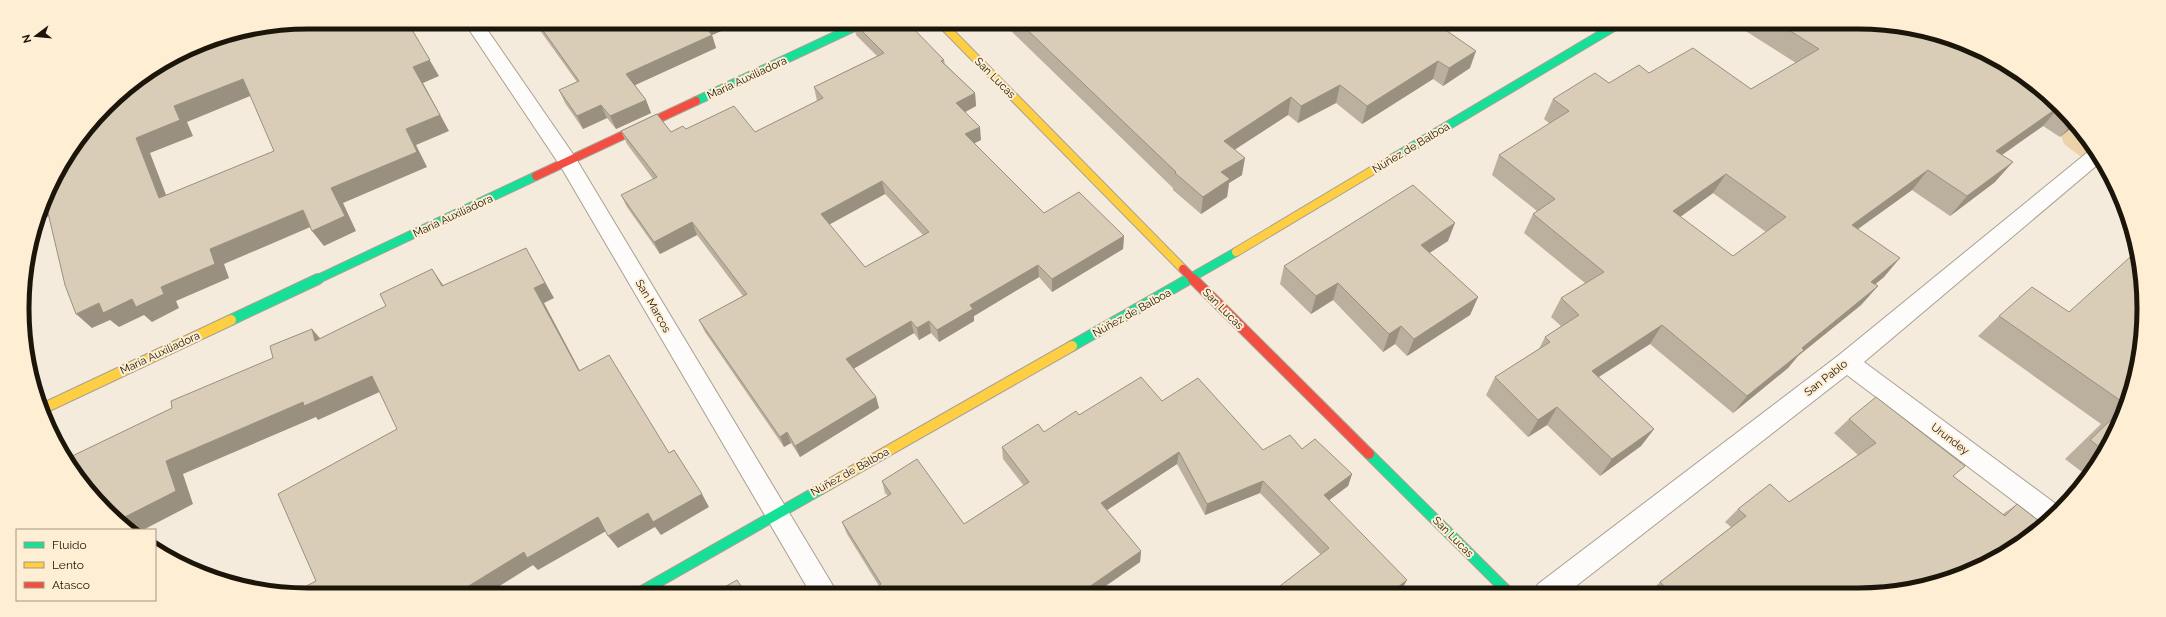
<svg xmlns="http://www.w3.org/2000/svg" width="2166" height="617" font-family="Raleway,sans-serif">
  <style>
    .green { fill: #ebd2a8 }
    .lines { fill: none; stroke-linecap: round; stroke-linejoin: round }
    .street-casing { stroke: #a8a194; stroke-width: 2 }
    .fast-far1-casing { stroke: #a8a194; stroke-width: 10 }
    .fast-casing { stroke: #a8a194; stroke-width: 12 }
    .slow-far1-casing { stroke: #a8a194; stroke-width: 10 }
    .slow-casing { stroke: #a8a194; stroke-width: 12 }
    .jam-far1-casing { stroke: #a8a194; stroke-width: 10 }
    .jam-casing { stroke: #a8a194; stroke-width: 12 }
    .street { fill: #fdfcfa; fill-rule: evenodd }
    .fast-far1 { stroke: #16e098; stroke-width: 8 }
    .fast { stroke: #16e098; stroke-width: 10 }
    .slow-far1 { stroke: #ffcf43; stroke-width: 8 }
    .slow { stroke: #ffcf43; stroke-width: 10 }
    .jam-far1 { stroke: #f24e42; stroke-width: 8 }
    .jam { stroke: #f24e42; stroke-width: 10 }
    .wall { fill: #bbb09d; fill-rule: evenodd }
    .shaded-wall { fill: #999080 }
    .building { fill: #dacdb7; stroke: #999080; fill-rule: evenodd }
    .labels { text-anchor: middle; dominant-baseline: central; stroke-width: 4; stroke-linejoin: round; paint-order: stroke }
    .street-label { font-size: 11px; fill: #1c1509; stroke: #feeed3 }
    .rim { fill: none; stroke: #1c1509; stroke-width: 5 }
  </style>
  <rect width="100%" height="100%" fill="#f4ebdd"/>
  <path class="green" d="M 2068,116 L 2096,149 L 2098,153 L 2080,156 L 2064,144 L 2060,133 Z"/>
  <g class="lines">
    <g class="street-casing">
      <g id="street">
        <path d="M 464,22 L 482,22 L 575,157 L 838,594 L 811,594 L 561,167 Z"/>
        <path d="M 2094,147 L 2102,161 L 1864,362 L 2060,507 L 2047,524 L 2044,524 L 1847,375 L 1567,593 L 1534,593 L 1538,584 L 1839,355 Z"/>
      </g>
    </g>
    <g class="fast-far1-casing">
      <g id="fast-far1">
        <path d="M 696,101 L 865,22"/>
        <path d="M 1395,157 L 1622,22"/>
        <path d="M 316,280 L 536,176"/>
        <path d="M 1187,280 L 1236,252"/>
      </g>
    </g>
    <g class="fast-casing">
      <g id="fast">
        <path d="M 231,320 L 318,279"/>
        <path d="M 1072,346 L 1189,279"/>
        <path d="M 1369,454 L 1509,593"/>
        <path d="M 637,594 L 821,489"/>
      </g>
    </g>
    <g class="slow-far1-casing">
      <g id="slow-far1">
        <path d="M 940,22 L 1183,269"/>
        <path d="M 1236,252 L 1395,157"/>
      </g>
    </g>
    <g class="slow-casing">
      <g id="slow">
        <path d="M 42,409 L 231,320"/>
        <path d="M 821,489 L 1072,346"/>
      </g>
    </g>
    <g class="jam-far1-casing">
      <g id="jam-far1">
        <path d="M 536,176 L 696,101"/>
        <path d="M 1183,269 L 1194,280"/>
      </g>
    </g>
    <g class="jam-casing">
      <path id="jam" d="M 1193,279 L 1369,454"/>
    </g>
    <use href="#street" class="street"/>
    <use href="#fast-far1" class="fast-far1"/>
    <use href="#fast" class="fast"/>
    <use href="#slow-far1" class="slow-far1"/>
    <use href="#slow" class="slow"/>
    <use href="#jam-far1" class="jam-far1"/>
    <use href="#jam" class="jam"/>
  </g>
  <g class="wall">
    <path d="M 534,22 L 742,22 L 712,35 L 716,48 L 635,85 L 646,100 L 651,113 L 616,129 L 607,118 L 583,129 L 565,103 L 559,90 L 577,82 Z"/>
    <path d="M 853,22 L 944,60 L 945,64 L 975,93 L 976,106 L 965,112 L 981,140 L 974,143 L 1044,213 L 1124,236 L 1123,249 L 1052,292 L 1039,277 L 974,316 L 974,321 L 939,342 L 931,333 L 919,340 L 914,333 L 854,368 L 876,397 L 879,408 L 800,457 L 791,443 L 784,447 L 705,332 L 699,320 L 743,296 L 697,235 L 660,254 L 627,207 L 621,195 L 653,179 L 627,144 L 621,131 L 671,132 L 686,129 L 755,132 L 817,101 L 814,87 L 877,56 L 856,35 ZM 885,194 L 923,235 L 865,267 L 829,224 Z"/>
    <path d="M 1010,22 L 1457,22 L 1445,30 L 1470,68 L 1443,86 L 1433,79 L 1362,124 L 1336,103 L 1298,123 L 1288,115 L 1235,149 L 1242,175 L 1229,183 L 1227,197 L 1201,214 L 1173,190 L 1173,188 L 1010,30 Z"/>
    <path d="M 1748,22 L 1858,22 L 2060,106 L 2075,125 L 2060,137 L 2043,126 L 2002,155 L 1995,182 L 1950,216 L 1912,190 L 1858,229 L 1884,277 L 1875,284 L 1878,286 L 1861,305 L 1798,356 L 1788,368 L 1733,413 L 1650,344 L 1599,377 L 1654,429 L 1641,446 L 1600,476 L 1547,425 L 1528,437 L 1486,395 L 1495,377 L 1539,349 L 1545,337 L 1561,326 L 1551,317 L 1561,298 L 1585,283 L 1524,233 L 1533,214 L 1537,211 L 1492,175 L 1499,155 L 1550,124 L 1544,119 L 1553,99 L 1609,83 L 1649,73 L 1751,89 L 1796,63 L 1744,30 ZM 1713,193 L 1766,232 L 1733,256 L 1680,217 Z"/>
    <path d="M 1448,241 L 1429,253 L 1478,297 L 1470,315 L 1407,356 L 1395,344 L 1383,352 L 1333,300 L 1311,314 L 1280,284 L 1284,266 Z"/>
    <path d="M 1999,316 L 2139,364 L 2106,452 L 2086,475 L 2065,459 L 2101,424 L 1978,336 Z"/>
    <path d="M 1162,401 L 1263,450 L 1302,449 L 1352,474 L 1348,486 L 1329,500 L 1401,591 L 1398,593 L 1278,594 L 1280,586 L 1321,555 L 1260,493 L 1205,515 L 1177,464 L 1107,510 L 1141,551 L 1140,562 L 1094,594 L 882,594 L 879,586 L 847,534 L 842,522 L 888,496 L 885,493 L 882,481 L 964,524 L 1024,486 L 1003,459 L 1002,447 L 1044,432 L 1079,415 Z"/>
    <path d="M 1849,419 L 1953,476 L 2003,514 L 2017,504 L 2044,525 L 1895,593 L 1649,593 L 1660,582 L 1731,527 L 1725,522 L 1738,509 L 1789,502 L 1858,455 L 1834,433 Z"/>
  </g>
  <g class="shaded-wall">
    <path d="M 708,22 L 742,22 L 712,35 L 716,48 L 631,87 L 626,74 L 703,24 Z"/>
    <path d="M 1434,22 L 1457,22 L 1428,40 Z"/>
    <path d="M 408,23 L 439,76 L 423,83 L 449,131 L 416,145 L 427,167 L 343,203 L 356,231 L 324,246 L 312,231 L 331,188 L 406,129 L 413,67 Z"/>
    <path d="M 1476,51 L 1470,68 L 1443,86 L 1449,68 Z"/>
    <path d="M 1438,61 L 1433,79 L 1362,124 L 1367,106 Z"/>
    <path d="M 243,79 L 255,94 L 187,122 L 193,136 L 150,153 L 173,213 L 159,198 L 136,138 L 174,106 Z"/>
    <path d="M 1340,85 L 1336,103 L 1298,123 L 1301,106 Z"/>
    <path d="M 975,93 L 976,106 L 958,116 L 956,103 Z"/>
    <path d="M 1291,97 L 1288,115 L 1222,158 L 1224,141 Z"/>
    <path d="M 646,100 L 651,113 L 616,129 L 610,116 Z"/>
    <path d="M 601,105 L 607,118 L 583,129 L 577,116 Z"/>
    <path d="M 2060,106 L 2043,126 L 1979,171 L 1996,151 Z"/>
    <path d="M 2074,122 L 2075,125 L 2060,137 Z"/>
    <path d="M 980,127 L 981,140 L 967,147 L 965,134 Z"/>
    <path d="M 1245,158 L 1242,175 L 1229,183 L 1227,197 L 1201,214 L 1203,197 L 1221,172 Z"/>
    <path d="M 2013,162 L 1995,182 L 1950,216 L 1967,196 Z"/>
    <path d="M 1928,170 L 1912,190 L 1837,244 L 1852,225 Z"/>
    <path d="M 1726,174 L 1713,193 L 1661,231 L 1673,211 Z"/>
    <path d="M 882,181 L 885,194 L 825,227 L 821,214 Z"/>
    <path d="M 46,198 L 60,211 L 36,222 Z"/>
    <path d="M 303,210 L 315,225 L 224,264 L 229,278 L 176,301 L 179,308 L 152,322 L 144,315 L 119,327 L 110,320 L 92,328 L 76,314 L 99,303 L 132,299 L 161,287 L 210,249 Z"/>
    <path d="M 692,222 L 697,235 L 660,254 L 654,242 Z"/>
    <path d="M 1455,223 L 1448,241 L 1414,263 L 1421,245 Z"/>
    <path d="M 1124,236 L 1123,249 L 1052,292 L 1052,279 Z"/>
    <path d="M 526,248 L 554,298 L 544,303 L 588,386 L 579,371 L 534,288 Z"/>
    <path d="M 1900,258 L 1884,277 L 1855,301 L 1871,282 Z"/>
    <path d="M 1038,265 L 1039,277 L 974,316 L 974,321 L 939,342 L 937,330 L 970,305 Z"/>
    <path d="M 432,269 L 443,285 L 453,301 L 442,286 Z"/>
    <path d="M 1338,283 L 1333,300 L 1311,314 L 1316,296 Z"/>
    <path d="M 1878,286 L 1861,305 L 1798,356 L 1788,368 L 1733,413 L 1747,396 L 1802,348 Z"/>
    <path d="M 1478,297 L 1470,315 L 1407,356 L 1414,339 Z"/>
    <path d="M 911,321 L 914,333 L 850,371 L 846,359 Z"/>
    <path d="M 929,321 L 931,333 L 919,340 L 917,328 Z"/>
    <path d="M 1662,325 L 1650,344 L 1581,388 L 1592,371 Z"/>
    <path d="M 1401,326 L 1395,344 L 1383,352 L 1389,334 Z"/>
    <path d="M 312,329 L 325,344 L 315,341 Z"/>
    <path d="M 372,376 L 384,390 L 318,420 L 316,417 L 183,474 L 193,504 L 143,530 L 128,530 L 119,524 L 117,521 L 166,461 L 303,402 Z"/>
    <path d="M 876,397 L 879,408 L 800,457 L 795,446 Z"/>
    <path d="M 1557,407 L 1547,425 L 1528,437 L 1538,420 Z"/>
    <path d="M 1654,429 L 1641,446 L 1600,476 L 1612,459 Z"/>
    <path d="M 787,432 L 791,443 L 784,447 L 780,437 Z"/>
    <path d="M 63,449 L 82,463 L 67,460 L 65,456 Z"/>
    <path d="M 1179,452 L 1177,464 L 1101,514 L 1101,503 Z"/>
    <path d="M 1352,474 L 1348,486 L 1320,507 L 1324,495 Z"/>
    <path d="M 1263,481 L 1260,493 L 1205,515 L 1207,504 Z"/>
    <path d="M 702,494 L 709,507 L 661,535 L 655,527 L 618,548 L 608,536 L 648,513 Z"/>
    <path d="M 598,517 L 608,530 L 538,570 L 533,565 L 485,595 L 454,595 L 524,552 Z"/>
    <path d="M 1141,551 L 1140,562 L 1094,594 L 1079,594 Z"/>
    <path d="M 1407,580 L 1401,591 L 1398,593 L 1390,593 Z"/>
  </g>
  <g class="building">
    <path d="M 308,22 L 404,22 L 405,24 L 408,23 L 430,60 L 413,67 L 440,115 L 406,129 L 417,152 L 331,188 L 345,216 L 312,231 L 303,210 L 210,249 L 215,264 L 161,287 L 164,294 L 136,307 L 132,299 L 103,313 L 99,303 L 76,314 L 65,285 L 45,200 L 52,182 L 81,134 L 119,93 L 199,44 L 253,27 ZM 243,79 L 274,151 L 159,198 L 136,138 L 180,120 L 174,106 Z"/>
    <path d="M 537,22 L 708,22 L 703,24 L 712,35 L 626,74 L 646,100 L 610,116 L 601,105 L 577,116 L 559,90 L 579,81 Z"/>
    <path d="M 853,22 L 907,22 L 944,60 L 941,61 L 975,93 L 956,103 L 980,127 L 965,134 L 1044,213 L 1079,192 L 1124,236 L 1052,279 L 1038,265 L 970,305 L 973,309 L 937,330 L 929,321 L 917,328 L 911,321 L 846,359 L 876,397 L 795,446 L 787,432 L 780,437 L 699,320 L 747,294 L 692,222 L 654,242 L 621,195 L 657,177 L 621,131 L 657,114 L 671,132 L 683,126 L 686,129 L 734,106 L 755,132 L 823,98 L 814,87 L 884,53 ZM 882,181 L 929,232 L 865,267 L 821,214 Z"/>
    <path d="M 1019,22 L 1434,22 L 1476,51 L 1449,68 L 1438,61 L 1367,106 L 1340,85 L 1301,106 L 1291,97 L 1224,141 L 1245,158 L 1221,172 L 1230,179 L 1203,197 L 1175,173 L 1176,172 Z"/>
    <path d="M 1776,22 L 1858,22 L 1913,27 L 1967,44 L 2016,70 L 2060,106 L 1996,151 L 2013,162 L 1967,196 L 1928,170 L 1852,225 L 1900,258 L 1871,282 L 1878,286 L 1802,348 L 1804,350 L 1747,396 L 1662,325 L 1592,371 L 1654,429 L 1612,459 L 1557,407 L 1538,420 L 1495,377 L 1550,342 L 1545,337 L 1579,315 L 1561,298 L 1604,272 L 1533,214 L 1555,199 L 1499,155 L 1569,111 L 1553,99 L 1595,73 L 1609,83 L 1639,65 L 1649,73 L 1693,48 L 1751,89 L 1819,49 ZM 1726,174 L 1786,217 L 1733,256 L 1673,211 Z"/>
    <path d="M 1413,185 L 1455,223 L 1421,245 L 1478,297 L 1414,339 L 1401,326 L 1389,334 L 1338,283 L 1316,296 L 1284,266 Z"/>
    <path d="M 526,248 L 545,283 L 534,288 L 579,371 L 609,355 L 669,453 L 674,450 L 702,494 L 653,522 L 648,513 L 608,536 L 598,517 L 527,558 L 524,552 L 454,595 L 435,595 L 435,594 L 433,595 L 308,595 L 293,593 L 316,581 L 278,494 L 397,429 L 372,376 L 304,406 L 303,402 L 166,461 L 176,491 L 117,521 L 81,483 L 66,459 L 172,408 L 171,401 L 273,358 L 270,346 L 312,329 L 315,341 L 386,306 L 380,294 L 432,269 L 442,286 Z"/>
    <path d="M 2138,250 L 2144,308 L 2139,364 L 2124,403 L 1999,316 L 2032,287 L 2069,312 Z"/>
    <path d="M 1141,377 L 1162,401 L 1198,378 L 1263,450 L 1290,435 L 1302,449 L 1315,439 L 1352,474 L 1324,495 L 1407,580 L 1390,593 L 1287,594 L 1280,586 L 1329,548 L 1263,481 L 1207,504 L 1179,452 L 1101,503 L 1141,551 L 1079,594 L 884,594 L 879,586 L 881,584 L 842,522 L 891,494 L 882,481 L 917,459 L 964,524 L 1029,482 L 1002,447 L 1038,424 L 1044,432 L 1076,411 L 1079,415 Z"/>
    <path d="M 1876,397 L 1965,466 L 1953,476 L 2005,516 L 2017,504 L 2044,525 L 1967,573 L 1895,593 L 1671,593 L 1660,582 L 1746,516 L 1738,509 L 1770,484 L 1789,502 L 1876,443 L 1849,419 Z"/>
    <path d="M 2121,410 L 2106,452 L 2090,440 Z"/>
    <path d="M 63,449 L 65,456 L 61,450 Z"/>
    <path d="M 737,580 L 746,594 L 712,594 Z"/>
  </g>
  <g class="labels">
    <g class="street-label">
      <text transform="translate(747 78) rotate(-25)">María Auxiliadora</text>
      <text transform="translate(995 78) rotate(45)">San Lucas</text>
      <text transform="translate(1411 148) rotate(-31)">Núñez de Balboa</text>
      <text transform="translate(453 216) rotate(-25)">María Auxiliadora</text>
      <text transform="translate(653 306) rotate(60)">San Marcos</text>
      <text transform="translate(1223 309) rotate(45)">San Lucas</text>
      <text transform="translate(1132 313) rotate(-29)">Núñez de Balboa</text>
      <text transform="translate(160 353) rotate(-25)">María Auxiliadora</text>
      <text transform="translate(1826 378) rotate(-38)">San Pablo</text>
      <text transform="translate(1950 439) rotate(37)">Urundey</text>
      <text transform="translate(850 472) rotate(-29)">Núñez de Balboa</text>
      <text transform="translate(1453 537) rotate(45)">San Lucas</text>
    </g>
  </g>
  <path d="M0 0H2166V617H0ZM308 29H1858A279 279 0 0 1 2137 308V309A279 279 0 0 1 1858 588H308A279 279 0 0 1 29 309V308A279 279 0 0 1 308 29Z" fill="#feeed3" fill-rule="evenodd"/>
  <path class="rim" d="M308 29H1858A279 279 0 0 1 2137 308V309A279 279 0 0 1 1858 588H308A279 279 0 0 1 29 309V308A279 279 0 0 1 308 29Z"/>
  <rect x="16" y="529" width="140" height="72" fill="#feeed3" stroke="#a49782"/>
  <rect x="24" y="542" width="20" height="6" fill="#16e098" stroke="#a49782"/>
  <text x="52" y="549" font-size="12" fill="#1c1509">Fluido</text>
  <rect x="24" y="562" width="20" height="6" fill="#ffcf43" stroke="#a49782"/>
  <text x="52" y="569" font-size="12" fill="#1c1509">Lento</text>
  <rect x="24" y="582" width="20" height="6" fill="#f24e42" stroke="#a49782"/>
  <text x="52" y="589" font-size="12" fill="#1c1509">Atasco</text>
  <g transform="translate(36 36) rotate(254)" stroke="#feeed3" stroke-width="3" paint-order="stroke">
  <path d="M0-3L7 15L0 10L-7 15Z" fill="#1c1509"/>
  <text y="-6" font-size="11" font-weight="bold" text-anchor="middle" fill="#1c1509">N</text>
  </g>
</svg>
